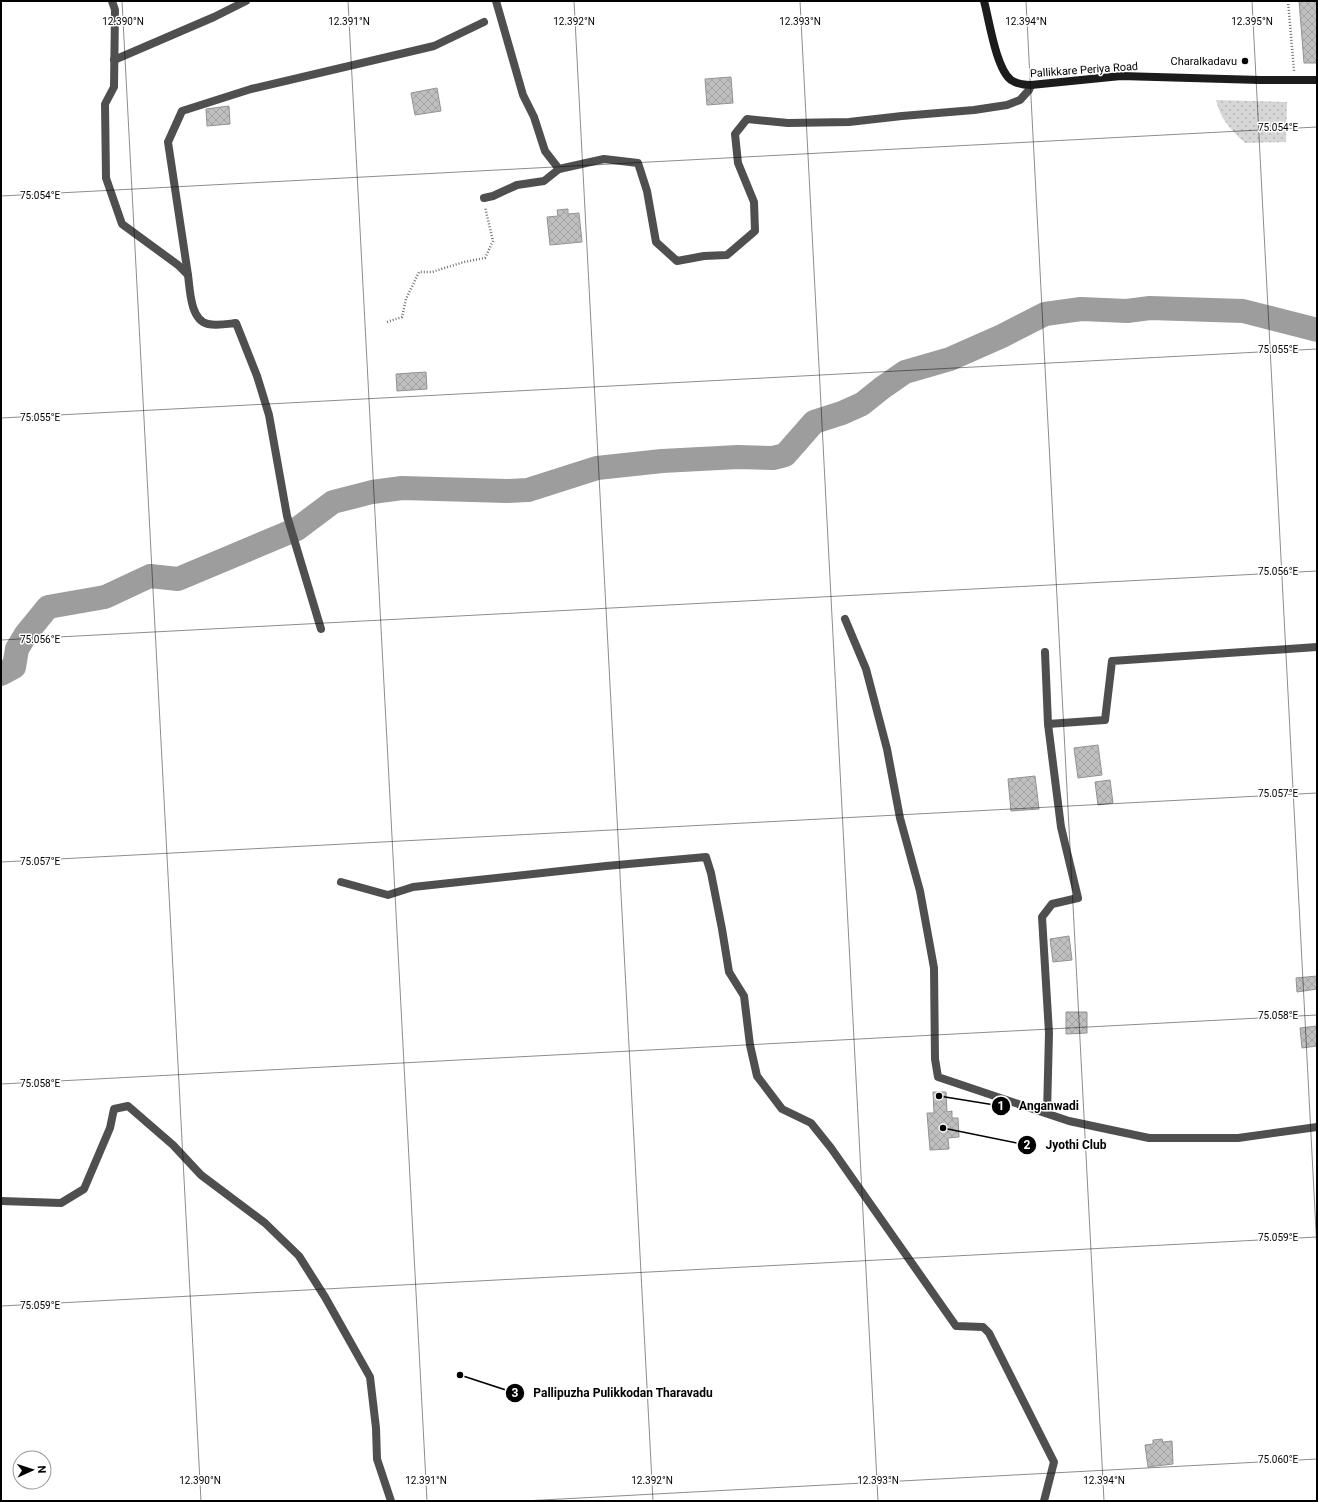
<svg xmlns="http://www.w3.org/2000/svg" width="1318" height="1502" font-family="Roboto,sans-serif">
  <style>
    .park { fill: url(#park-dots) }
    .lines { fill: none; stroke-linecap: round; stroke-linejoin: round }
    .river { stroke: #9d9d9d; stroke-width: 24 }
    .building { fill: url(#building-cross-hatch); stroke: #939393 }
    .path { stroke: #717171; stroke-width: 2.5; stroke-dasharray: 1 2; stroke-linecap: butt }
    .minor { stroke: #4f4f4f; stroke-width: 8 }
    .secondary { stroke: #1c1c1c; stroke-width: 8 }
    .ticks { fill: none; stroke: #000; stroke-width: 1; stroke-opacity: 0.45 }
    .poi-dot { fill: #000; stroke: #fff; stroke-width: 1.5 }
    .labels { text-anchor: middle; dominant-baseline: central; stroke-width: 3; stroke-linejoin: round; paint-order: stroke }
    .poi-label { font-size: 11px; fill: #000; stroke: #fff; text-anchor: end }
    .street-label { font-size: 11px; fill: #000; stroke: #fff }
    .ticks-label { font-size: 10px; text-anchor: middle; fill: #000; stroke: #fff; stroke-width: 3; stroke-linejoin: round; paint-order: stroke }
    .leader { fill: none; stroke: #000; stroke-width: 1.5 }
    .callout-dot { fill: #000; stroke: #fff; stroke-width: 1.5 }
    .mark-label { font-size: 12px; text-anchor: middle; font-weight: bold; fill: #fff }
    .callout-label { font-size: 12px; text-anchor: middle; font-weight: bold; fill: #000; stroke: #fff; stroke-width: 3; stroke-linejoin: round; paint-order: stroke }
  </style>
  <defs>
    <pattern id="park-dots" width="8" height="8" patternUnits="userSpaceOnUse"><rect width="8" height="8" fill="#d6d6d6"/><path d="M2 2h.1M6 6h.1" fill="none" stroke="#b6b6b6" stroke-width="1.8" stroke-linecap="round"/></pattern>
    <pattern id="building-cross-hatch" width="8" height="8" patternUnits="userSpaceOnUse"><rect width="8" height="8" fill="#bfbfbf"/><path d="M0 0l8 8M0 8l8-8" fill="none" stroke="#a2a2a2"/></pattern>
  </defs>
  <rect width="100%" height="100%" fill="#fff"/>
  <path class="park" d="M 1216,100 L 1287,102 L 1286,142 L 1245,143 C 1230,129 1221,120 1216,100 Z"/>
  <g class="lines">
    <path class="river" d="M 1,674 L 14,667 L 17,649 L 26,634 L 48,607 L 105,597 L 150,576 L 178,579 L 297,529 L 333,502 L 372,492 L 402,488 L 507,491 L 528,490 L 597,468 L 662,461 L 738,457 L 773,458 L 785,455 L 814,422 L 842,413 L 862,404 L 882,388 L 905,372 L 950,359 L 1002,336 L 1045,314 L 1081,309 L 1127,311 L 1150,308 L 1243,311 L 1317,330"/>
  </g>
  <g class="building">
    <path d="M 1299,1 L 1317,1 L 1317,63 L 1304,63 Z"/>
    <path d="M 731,77 L 733,103 L 707,105 L 705,79 Z"/>
    <path d="M 437,88 L 441,111 L 415,115 L 411,93 Z"/>
    <path d="M 229,106 L 230,124 L 207,126 L 206,109 Z"/>
    <path d="M 568,209 L 568,214 L 579,213 L 582,242 L 550,245 L 547,217 L 558,216 L 557,210 Z"/>
    <path d="M 426,372 L 427,389 L 397,391 L 396,374 Z"/>
    <path d="M 1098,745 L 1102,775 L 1078,778 L 1074,748 Z"/>
    <path d="M 1035,776 L 1039,809 L 1011,811 L 1008,779 Z"/>
    <path d="M 1110,780 L 1113,803 L 1098,805 L 1095,782 Z"/>
    <path d="M 1069,936 L 1072,960 L 1053,962 L 1050,939 Z"/>
    <path d="M 1317,976 L 1317,989 L 1297,992 L 1296,978 Z"/>
    <path d="M 1066,1012 L 1087,1012 L 1087,1033 L 1066,1034 Z"/>
    <path d="M 1317,1026 L 1317,1046 L 1302,1048 L 1300,1028 Z"/>
    <path d="M 933,1092 L 946,1092 L 947,1112 L 952,1111 L 952,1118 L 958,1118 L 959,1137 L 948,1138 L 949,1149 L 930,1150 L 927,1113 L 934,1113 Z"/>
    <path d="M 1162,1439 L 1163,1442 L 1172,1441 L 1173,1464 L 1148,1467 L 1145,1445 L 1153,1444 L 1153,1440 Z"/>
  </g>
  <g class="lines">
    <g class="path">
      <path d="M 1288,1 L 1294,71"/>
      <path d="M 387,322 L 402,317 L 406,299 L 419,272 L 432,272 L 464,262 L 485,258 L 493,241 L 485,207"/>
    </g>
    <g class="minor">
      <path d="M 112,1 L 115,10 L 114,87 L 105,104 L 106,178 L 122,224 L 178,265 L 188,275 C 190,289 190,320 208,324 C 217,326 227,324 236,323 L 257,376 L 269,415 L 287,516 L 321,629"/>
      <path d="M 496,1 L 523,95 L 534,117 L 545,151 L 559,169 L 604,159 L 638,163 L 647,191 L 656,242 L 677,261 L 704,256 L 727,255 L 755,231 L 754,202 L 738,163 L 735,134 L 747,119 L 788,123 L 849,122 L 902,116 L 974,110 L 1007,105 L 1020,100 L 1029,90 L 1031,85"/>
      <path d="M 114,60 L 214,17 L 246,1"/>
      <path d="M 484,198 L 493,196 L 517,185 L 544,181 L 559,169"/>
      <path d="M 188,275 L 168,142 L 182,111 L 251,89 L 434,46 L 484,22"/>
      <path d="M 845,619 L 866,669 L 887,749 L 900,818 L 920,891 L 934,968 L 935,1059 L 938,1077 L 1069,1121 L 1149,1138 L 1238,1138 L 1317,1127"/>
      <path d="M 1045,652 L 1048,724 L 1061,827 L 1078,898 L 1052,904 L 1042,917 L 1049,1033 L 1047,1113"/>
      <path d="M 1048,724 L 1105,720 L 1112,661 L 1317,647"/>
      <path d="M 341,882 L 388,895 L 413,887 L 606,866 L 706,857 L 711,873 L 722,929 L 729,972 L 744,996 L 750,1045 L 757,1076 L 782,1109 L 811,1123 L 831,1148 L 956,1326 L 983,1327 L 989,1333 L 1054,1462 L 1044,1501"/>
      <path d="M 1,1201 L 61,1203 L 84,1189 L 110,1128 L 114,1109 L 128,1106 L 173,1145 L 201,1175 L 265,1223 L 299,1256 L 325,1297 L 370,1377 L 376,1428 L 377,1459 L 391,1501"/>
    </g>
    <path class="secondary" d="M 984,1 C 989,19 996,69 1011,80 C 1017,84 1024,85 1031,85 L 1121,76 L 1260,80 L 1317,80"/>
  </g>
  <path class="ticks" d="M 122,1 L 201,1501M 348,1 L 427,1501M 574,1 L 653,1501M 800,1 L 878,1501M 1026,1 L 1104,1501M 1252,1 L 1317,1250M 1,196 L 1317,127M 1,418 L 1317,349M 1,640 L 1317,571M 1,862 L 1317,793M 1,1084 L 1317,1015M 1,1306 L 1317,1237M 523,1501 L 1317,1459"/>
  <circle class="poi-dot" cx="1245" cy="61" r="4"/>
  <g class="labels">
    <g class="poi-label">
      <text x="1237" y="61">Charalkadavu</text>
    </g>
    <g class="street-label">
      <text transform="translate(1084 70) rotate(-4)">Pallikkare Periya Road</text>
    </g>
  </g>
  <g class="ticks-label">
    <text x="123" y="25">12.390°N</text>
    <text x="349" y="25">12.391°N</text>
    <text x="574" y="25">12.392°N</text>
    <text x="800" y="25">12.393°N</text>
    <text x="1026" y="25">12.394°N</text>
    <text x="1252" y="25">12.395°N</text>
    <text x="1278" y="131">75.054°E</text>
    <text x="40" y="199">75.054°E</text>
    <text x="1278" y="353">75.055°E</text>
    <text x="40" y="421">75.055°E</text>
    <text x="1278" y="575">75.056°E</text>
    <text x="40" y="643">75.056°E</text>
    <text x="1278" y="797">75.057°E</text>
    <text x="40" y="865">75.057°E</text>
    <text x="1278" y="1019">75.058°E</text>
    <text x="40" y="1087">75.058°E</text>
    <text x="1278" y="1241">75.059°E</text>
    <text x="40" y="1309">75.059°E</text>
    <text x="1278" y="1463">75.060°E</text>
    <text x="200" y="1484">12.390°N</text>
    <text x="426" y="1484">12.391°N</text>
    <text x="652" y="1484">12.392°N</text>
    <text x="878" y="1484">12.393°N</text>
    <text x="1104" y="1484">12.394°N</text>
  </g>
  <path class="leader" d="M939 1096L1001 1106M943 1128L1027 1145M460 1375L515 1393"/>
  <g class="callout-dot">
    <circle cx="939" cy="1096" r="4"/>
    <circle cx="943" cy="1128" r="4"/>
    <circle cx="460" cy="1375" r="4"/>
    <circle cx="1001" cy="1106" r="10"/>
    <circle cx="1027" cy="1145" r="10"/>
    <circle cx="515" cy="1393" r="10"/>
  </g>
  <g class="mark-label">
    <text x="1001" y="1110">1</text>
    <text x="1027" y="1149">2</text>
    <text x="515" y="1397">3</text>
  </g>
  <g class="callout-label">
    <text x="1049" y="1110">Anganwadi</text>
    <text x="1076" y="1149">Jyothi Club</text>
    <text x="623" y="1397">Pallipuzha Pulikkodan Tharavadu</text>
  </g>
  <rect width="1318" height="1502" fill="none" stroke="#000000" stroke-width="4"/>
  <g transform="translate(32 1470) rotate(87)"><circle r="19" fill="#ffffff" stroke="#999999"/>
  <path d="M0-3L7 15L0 10L-7 15Z" fill="#000000"/>
  <text y="-6" font-size="11" font-weight="bold" text-anchor="middle" fill="#000000">N</text>
  </g>
</svg>
